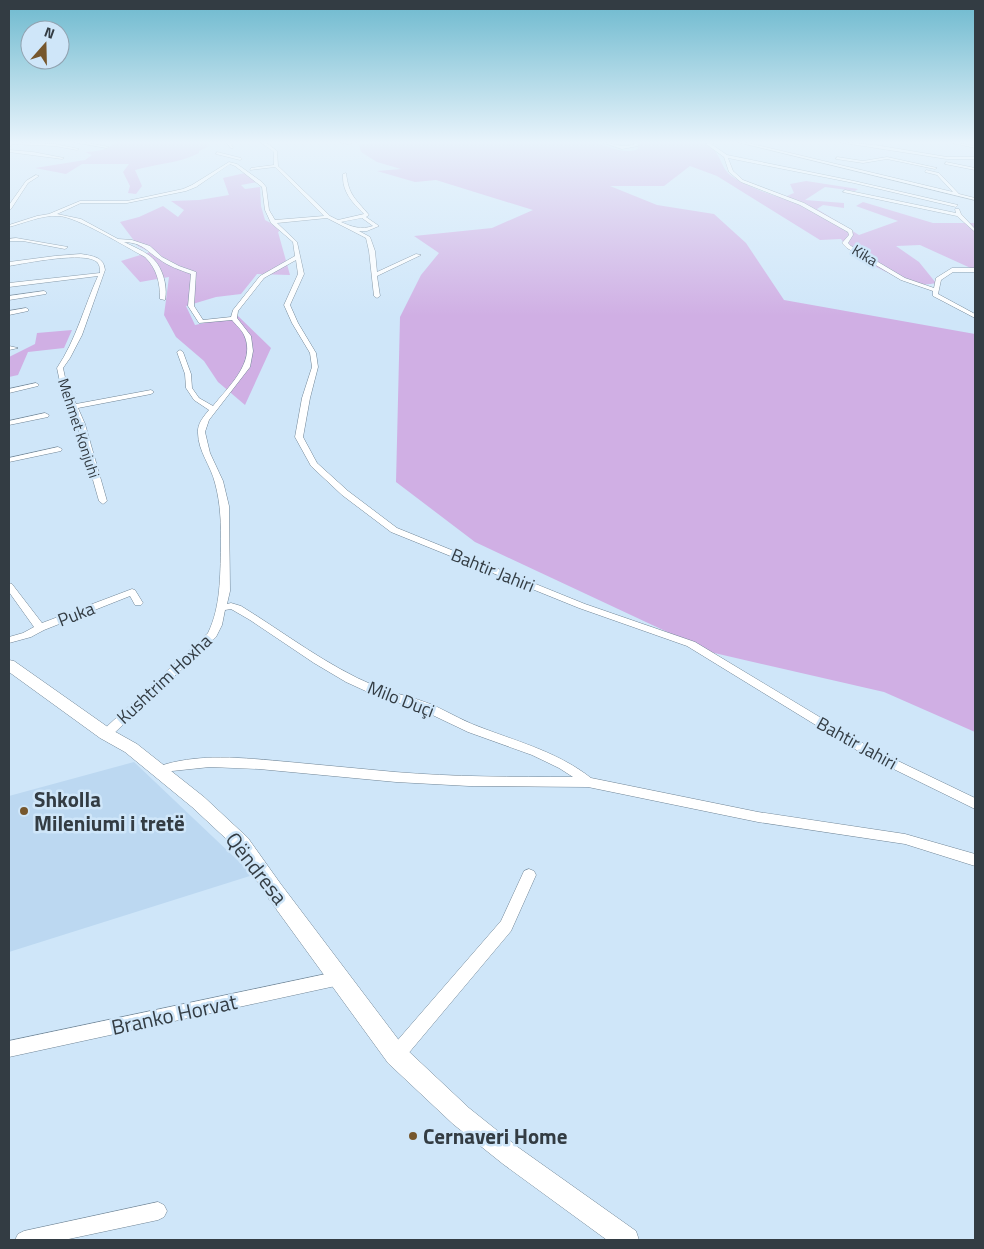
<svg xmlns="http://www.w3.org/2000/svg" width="984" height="1249" font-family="'Titillium Web',sans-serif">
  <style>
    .built { fill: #bcd8f1 }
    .green { fill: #d0afe4 }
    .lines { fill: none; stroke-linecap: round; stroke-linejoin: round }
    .minor-casing { stroke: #708596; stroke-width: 1 }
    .tertiary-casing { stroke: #708596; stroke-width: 1 }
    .minor { fill: #fff; fill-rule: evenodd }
    .tertiary { fill: #fff; fill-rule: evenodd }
    .poi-dot { fill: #76572d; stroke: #cfe6f9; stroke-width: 2 }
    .labels { text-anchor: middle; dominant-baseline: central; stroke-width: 5; stroke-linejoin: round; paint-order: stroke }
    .far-street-label { font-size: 15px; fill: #333c43; stroke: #cfe6f9 }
    .street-label { font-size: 18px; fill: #333c43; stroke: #cfe6f9 }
    .near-poi-label { font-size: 21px; font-weight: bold; fill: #333c43; stroke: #cfe6f9; text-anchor: start }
    .near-street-label { font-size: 21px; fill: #333c43; stroke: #cfe6f9 }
  </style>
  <rect width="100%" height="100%" fill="#cfe6f9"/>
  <path class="built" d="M 134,762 L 253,875 L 9,952 L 9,796 Z"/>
  <g class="green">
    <path d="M 117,141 L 209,141 L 209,146 L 199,151 L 199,153 C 181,163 155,164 135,170 L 142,186 L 136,194 L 128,193 L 130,186 L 123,172 L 129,164 L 82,164 L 66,174 L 35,168 L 85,160 L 92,155 L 85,152 C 97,151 108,151 117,141 Z"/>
    <path d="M 380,141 L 593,141 C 607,146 623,155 638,149 L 636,141 C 651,141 697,138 708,145 C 720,152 720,164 728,173 C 734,180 774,198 783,197 C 786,197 791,194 794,193 L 790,184 L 806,181 L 858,189 L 855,191 L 825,187 L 805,200 L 844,203 L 844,208 L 823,205 L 817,209 L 859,235 L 898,221 L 856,206 L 863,202 L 933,223 L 975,223 L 975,270 L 920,245 L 896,246 L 919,262 L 936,283 C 931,284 925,285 920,284 C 899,280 852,258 841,239 L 820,240 L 717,176 L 690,166 L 664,186 L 610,186 L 657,205 L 714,214 L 746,243 L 784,300 L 975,334 L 975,732 L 884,692 L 710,652 L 475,542 L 396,482 L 400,317 L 421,275 L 439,253 L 414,236 L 492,228 L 533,210 L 436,180 L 415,182 L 377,171 L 401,169 L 377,162 L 361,152 L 359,145 Z"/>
    <path d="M 245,173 L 257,182 L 241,185 L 245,189 L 260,187 L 261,206 L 265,220 L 282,229 L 278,232 L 290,275 L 257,274 L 241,294 L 216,297 L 186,306 L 195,325 L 238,316 L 271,348 L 245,405 L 218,382 L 204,361 L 176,337 L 164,315 L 169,277 L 140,282 L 121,261 L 150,252 L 138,246 L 120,222 L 139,217 L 163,206 L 178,217 L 184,210 L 171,201 L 199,200 L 229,195 L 223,178 Z"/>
    <path d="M 72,330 L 64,348 L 28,352 L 18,375 L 9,377 L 9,357 L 35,344 L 37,333 Z"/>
  </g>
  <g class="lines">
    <g class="minor-casing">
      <g id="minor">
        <path d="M 67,141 L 77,141 L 109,147 L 107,148 Z"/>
        <path d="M 225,141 L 229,141 L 233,148 L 231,148 Z"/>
        <path d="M 259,141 L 264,141 L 277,151 L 278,166 L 330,216 L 338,220 L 364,214 C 352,202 342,192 343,174 L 346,173 C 349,196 355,198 369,215 L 366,217 L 379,226 L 367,231 L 359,231 L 370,237 L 375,251 L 377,272 L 416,254 L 421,255 L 377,276 L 380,296 L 377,298 L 374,296 L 369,251 L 366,238 L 327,218 L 277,223 L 297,242 L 304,274 L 290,305 L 298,323 L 316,353 L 318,367 L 310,398 L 303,437 L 317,463 L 348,491 L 397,528 L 585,604 L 695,642 L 871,748 L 975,798 L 975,809 L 863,754 L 687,646 L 579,608 L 391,532 L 342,495 L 311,466 L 295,437 L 302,398 L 312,367 L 310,353 L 292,323 L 284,305 L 298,274 L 296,260 L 264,278 L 238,311 L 237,318 L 251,336 L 253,351 L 250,367 L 209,420 L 205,432 L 210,453 L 223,481 L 229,506 L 230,591 L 227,604 L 231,603 L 241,606 C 285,633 327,666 375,686 C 394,694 414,697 433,705 C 450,713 467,723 485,729 C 522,743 559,753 591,778 L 758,812 L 905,834 L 975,854 L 975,866 L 905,844 L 758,822 L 588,787 L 469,786 L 396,782 L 259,769 L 210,767 L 172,771 L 158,776 L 154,774 L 152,771 L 154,768 C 196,752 245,758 289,762 C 324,765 360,769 395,772 C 454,777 514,777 573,777 L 559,768 L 532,755 L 468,732 L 424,711 L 370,693 L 346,682 L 314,663 L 250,620 L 231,609 L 225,610 L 222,625 L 216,637 L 110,737 L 106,738 L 102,737 L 100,734 L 102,731 L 208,633 C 221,606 220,576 221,547 C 221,525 221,505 215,483 C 211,466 198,451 198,433 C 197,424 204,416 209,410 L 194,400 L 186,388 L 185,374 L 177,352 L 180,350 L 183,352 L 191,374 L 192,388 L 199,398 L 213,406 C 227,388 257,362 244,335 C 242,330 236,325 232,320 L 199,323 L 188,306 L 191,274 C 180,270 168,266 159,259 C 145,250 143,243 124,242 C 132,246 142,250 150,256 C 162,265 168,285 165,300 L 160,299 C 160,282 157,269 145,257 C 126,247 76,216 58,216 C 42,215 24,223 9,227 L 9,225 L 37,216 L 49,214 L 80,201 L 127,201 L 183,189 L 192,185 L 229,162 L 237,164 L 262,182 L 266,187 L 269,210 L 275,220 L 324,216 L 275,167 L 250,170 L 251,168 L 274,165 L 274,152 ZM 230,164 L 235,166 L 262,187 L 265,210 L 271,223 L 293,242 L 295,256 L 260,276 L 233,310 L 231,317 L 203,320 L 194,306 L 196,272 L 179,266 L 162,257 L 150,246 L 132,240 L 118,239 L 81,219 L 57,214 L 81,203 L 127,203 L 186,191 L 196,187 ZM 362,218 L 373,226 C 361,230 352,227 341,222 Z"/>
        <path d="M 334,141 L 360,141 L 348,144 Z"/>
        <path d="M 598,141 L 622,146 L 634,145 L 633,141 L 637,141 L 638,146 L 622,149 Z"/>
        <path d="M 714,141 L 720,141 L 711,144 L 727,155 L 854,181 L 958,205 L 956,207 L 854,183 L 728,158 L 733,171 L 743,180 L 804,203 L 852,230 L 853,235 L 848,243 L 851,246 L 905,278 L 934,288 L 936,278 L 952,268 L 975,268 L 975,272 L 953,272 L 941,280 L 938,294 L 975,314 L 975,318 L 933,296 L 933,291 L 901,280 L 847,248 L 842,243 L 849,235 L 848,232 L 800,205 L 741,182 L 729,172 L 724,157 L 706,144 Z"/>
        <path d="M 733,141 L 740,141 L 953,192 L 937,175 L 925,172 L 926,170 L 939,173 L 959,194 L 975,198 L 975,200 Z"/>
        <path d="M 831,141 L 875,145 L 947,157 L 975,157 L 975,159 L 947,159 Z"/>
        <path d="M 948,141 L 975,146 L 975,148 L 949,142 Z"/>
        <path d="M 11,142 L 55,144 L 79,149 L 77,150 L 55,146 L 10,144 Z"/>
        <path d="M 9,150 L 33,152 L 64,158 L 62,159 L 9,152 Z"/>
        <path d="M 217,152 L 241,158 L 242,159 L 240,160 L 216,154 Z"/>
        <path d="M 837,157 L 863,161 L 887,157 L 937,168 L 935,169 L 887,159 L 863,163 L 836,159 Z"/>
        <path d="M 946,162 L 975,168 L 975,170 L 945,164 Z"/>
        <path d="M 36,175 L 39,176 L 28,183 L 11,209 L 9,209 L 9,205 L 26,181 Z"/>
        <path d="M 845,190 L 956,213 L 955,209 L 959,209 L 961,214 L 975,229 L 975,232 L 957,216 L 843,192 Z"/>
        <path d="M 16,238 L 68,247 L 65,249 L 23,241 L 9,241 L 9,239 Z"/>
        <path d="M 81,254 C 93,256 104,257 105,270 L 82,335 L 70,358 L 63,368 L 66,382 L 76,404 L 151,390 L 154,392 L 151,394 L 78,408 L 85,424 L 107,501 L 103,504 L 99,501 L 77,424 L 60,382 L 57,368 C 76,340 84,307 98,276 L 9,287 L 9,283 L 100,273 C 100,269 100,265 97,262 C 85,251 26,263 9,266 L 9,262 L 55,256 Z"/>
        <path d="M 44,291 L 46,292 L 46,294 L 9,300 L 9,296 Z"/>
        <path d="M 26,308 L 28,309 L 28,311 L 9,315 L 9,311 Z"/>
        <path d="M 9,346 L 18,348 L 9,350 Z"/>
        <path d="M 36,383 L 39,385 L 38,386 L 9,393 L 9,389 Z"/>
        <path d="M 45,413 L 49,415 L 48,417 L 9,425 L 9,421 Z"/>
        <path d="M 58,447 L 62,449 L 61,451 L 9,462 L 9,458 Z"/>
        <path d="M 9,583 L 12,584 L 42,623 L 132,589 L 135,590 L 143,603 L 141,605 L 135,605 L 130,596 L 44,630 L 31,637 L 9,643 L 9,637 L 23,633 L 34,627 L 9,592 Z"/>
        <path d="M 529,869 L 534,871 L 536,875 L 511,931 L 402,1061 L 396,1063 L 390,1061 L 388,1055 L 390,1049 L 501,921 L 524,871 Z"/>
        <path d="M 340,971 L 345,973 L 347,978 L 345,983 L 340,985 L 9,1057 L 9,1041 Z"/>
        <path d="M 158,1202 L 164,1205 L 167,1211 L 164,1217 L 158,1220 L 64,1240 L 15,1240 L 18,1234 L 24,1231 Z"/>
      </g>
    </g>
    <g class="tertiary-casing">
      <g id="tertiary">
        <path d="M 9,141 L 14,141 L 9,148 Z"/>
        <path d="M 9,660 L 14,661 L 112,730 L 137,744 L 204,797 L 248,838 L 280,883 L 404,1047 L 469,1108 L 519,1148 L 636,1231 L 639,1240 L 607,1240 L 503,1164 L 453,1124 L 388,1063 L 266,895 L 236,848 L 192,807 L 125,752 L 100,738 L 9,672 Z"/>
      </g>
    </g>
    <use href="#minor" class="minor"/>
    <use href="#tertiary" class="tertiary"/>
  </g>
  <linearGradient id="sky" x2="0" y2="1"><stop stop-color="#6db9ce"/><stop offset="0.45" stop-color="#e9f4fc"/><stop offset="1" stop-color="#e9f4fc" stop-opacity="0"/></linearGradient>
  <rect width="984" height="316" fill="url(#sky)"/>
  <g class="poi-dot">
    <circle cx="24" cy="811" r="5"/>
    <circle cx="413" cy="1136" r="5"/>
  </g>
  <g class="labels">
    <g class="far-street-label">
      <text transform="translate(865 255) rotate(31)">Kika</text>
      <text transform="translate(79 428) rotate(72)">Mehmet Konjuhi</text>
    </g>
    <g class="street-label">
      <text transform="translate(493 570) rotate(22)">Bahtir Jahiri</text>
      <text transform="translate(76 614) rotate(-21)">Puka</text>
      <text transform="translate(164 679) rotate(-43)">Kushtrim Hoxha</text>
      <text transform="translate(401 699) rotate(21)">Milo Duçi</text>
      <text transform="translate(857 743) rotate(29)">Bahtir Jahiri</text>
    </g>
    <g class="near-poi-label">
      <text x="34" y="799">Shkolla<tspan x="34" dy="24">Mileniumi i tretë</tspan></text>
      <text x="423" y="1136">Cernaveri Home</text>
    </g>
    <g class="near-street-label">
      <text transform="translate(257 868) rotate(52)">Qëndresa</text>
      <text transform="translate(174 1014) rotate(-12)">Branko Horvat</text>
    </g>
  </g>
  <rect width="984" height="1249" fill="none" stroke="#333c43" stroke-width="20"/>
  <g transform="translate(45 45) rotate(20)"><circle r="24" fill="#cfe6f9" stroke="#91a2b0"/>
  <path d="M0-4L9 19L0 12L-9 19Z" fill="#76572d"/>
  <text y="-8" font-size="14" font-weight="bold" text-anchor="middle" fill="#333c43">N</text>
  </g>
</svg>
